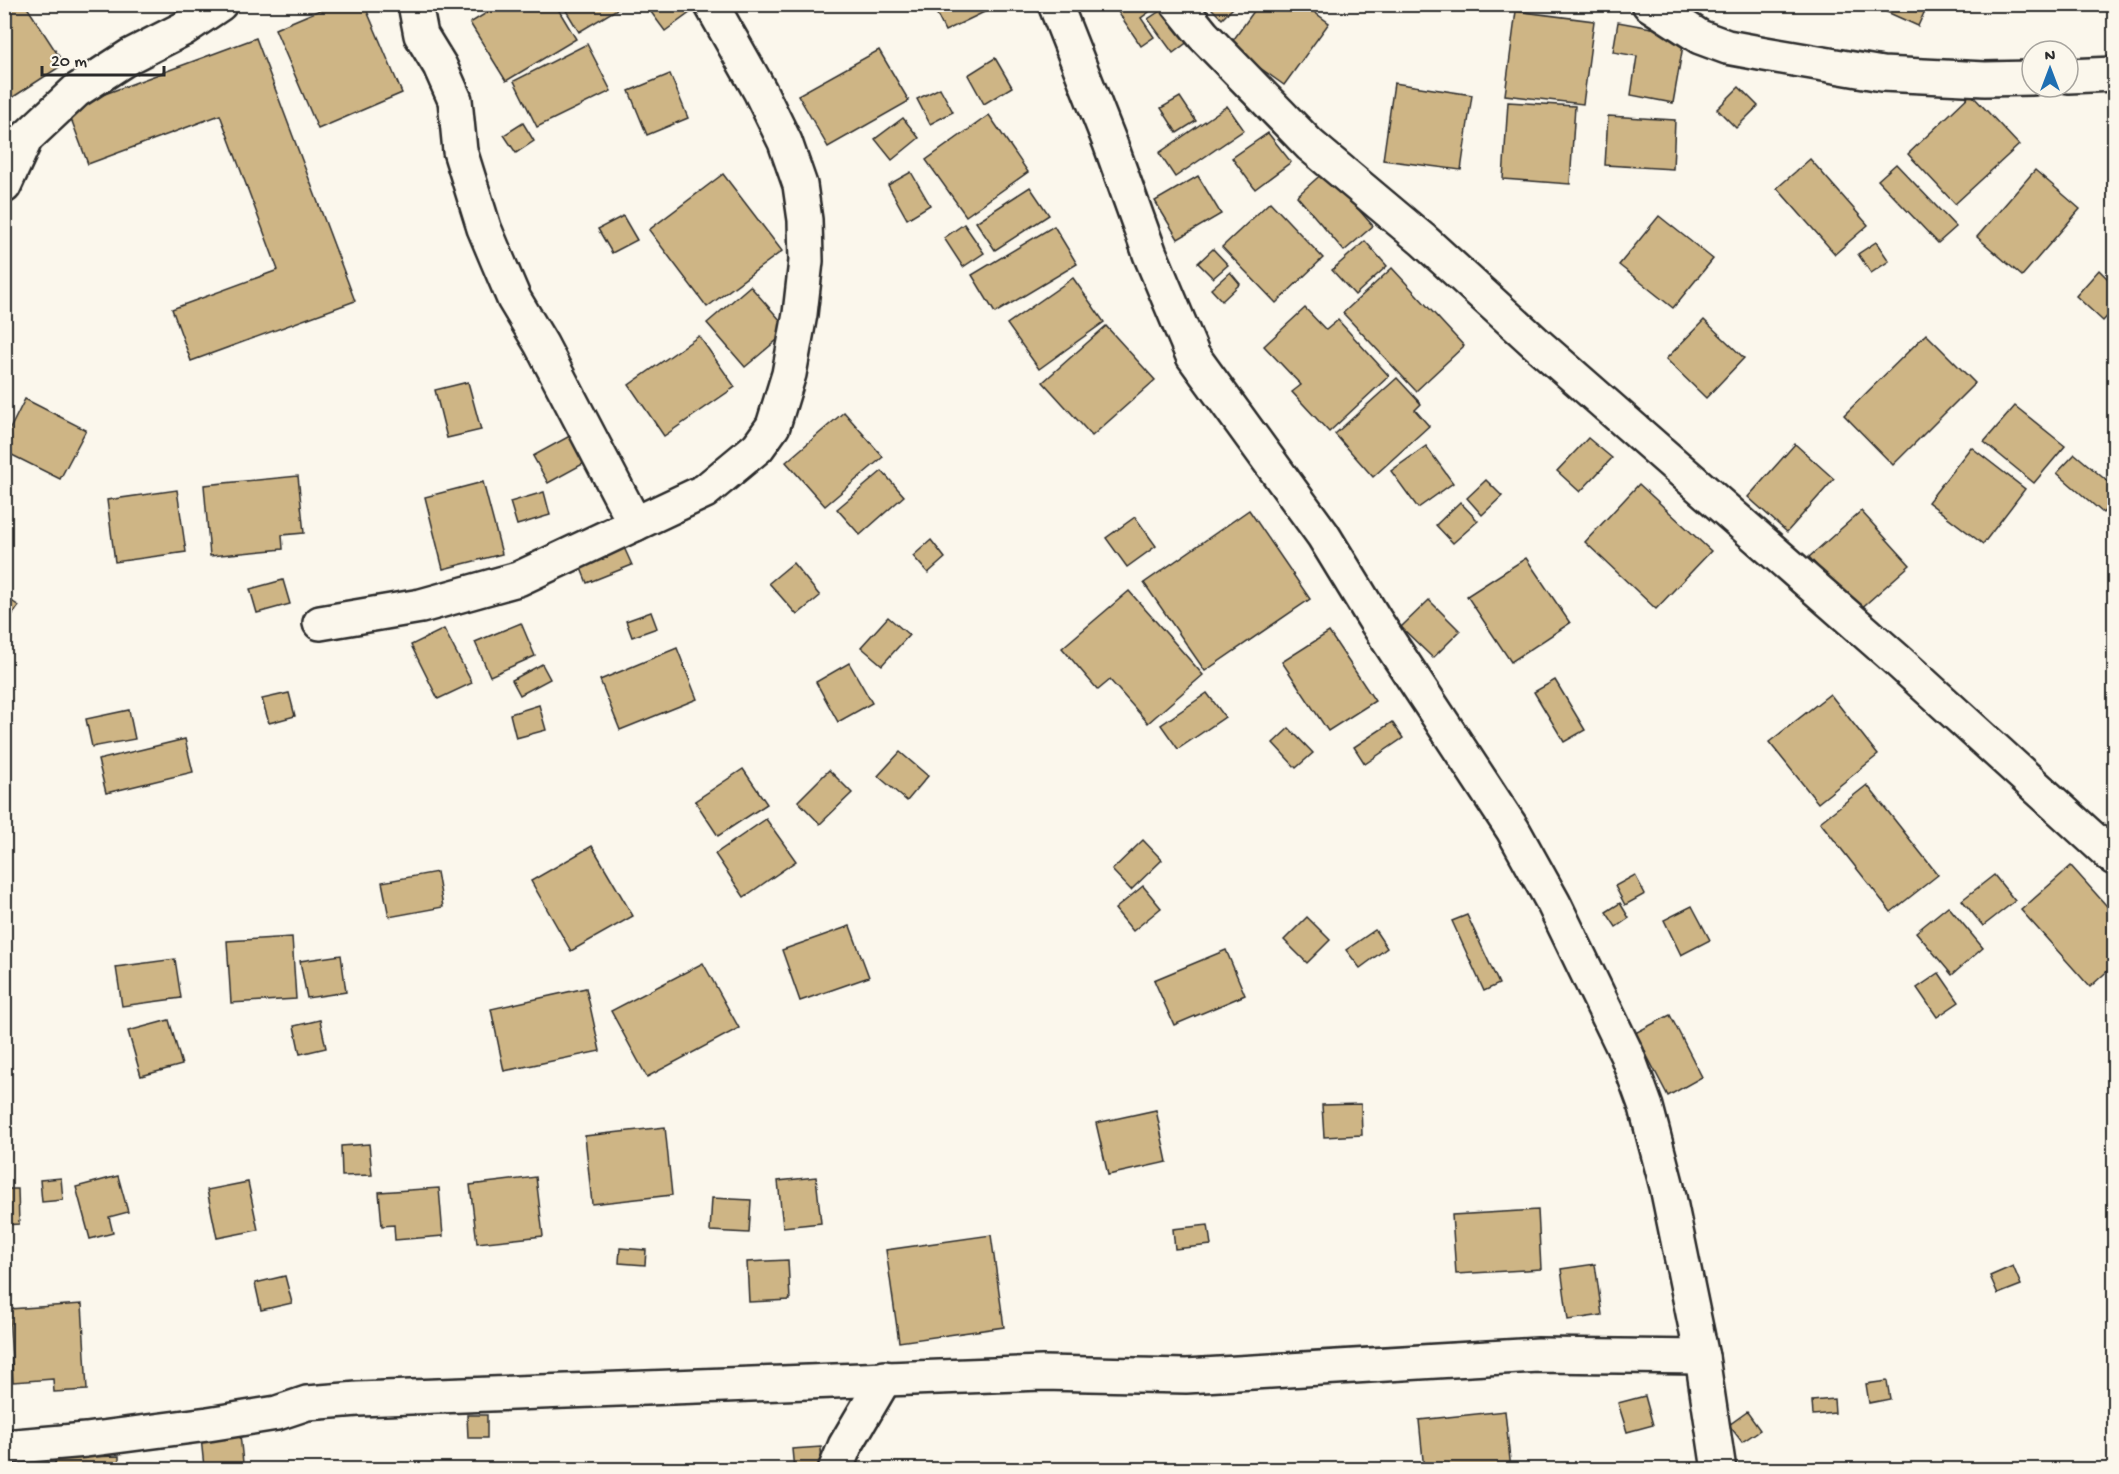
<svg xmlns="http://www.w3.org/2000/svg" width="2119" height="1474" font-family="'Gochi Hand',sans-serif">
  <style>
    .building { fill: #ceb585; stroke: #2b2b2b; stroke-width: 1.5 }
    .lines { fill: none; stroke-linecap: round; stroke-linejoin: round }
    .street-casing { stroke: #2b2b2b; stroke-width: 38 }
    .street { stroke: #fbf7ec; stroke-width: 33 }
  </style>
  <rect width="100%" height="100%" fill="#fbf7ec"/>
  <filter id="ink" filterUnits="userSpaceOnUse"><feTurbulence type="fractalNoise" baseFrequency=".0167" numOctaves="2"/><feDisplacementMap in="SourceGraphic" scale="12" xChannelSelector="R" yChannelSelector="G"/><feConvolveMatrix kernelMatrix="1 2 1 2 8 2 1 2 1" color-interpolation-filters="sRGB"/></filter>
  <g filter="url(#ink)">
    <g class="building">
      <path d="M 4,4 L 25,4 L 64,64 L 4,103 Z"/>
      <path d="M 334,4 L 364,4 L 402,93 L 318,129 L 275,29 Z"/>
      <path d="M 501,4 L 555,4 L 576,39 L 506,81 L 470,23 Z"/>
      <path d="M 562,4 L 617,4 L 619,8 L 579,32 Z"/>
      <path d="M 645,4 L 685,4 L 691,12 L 665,31 Z"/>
      <path d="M 932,4 L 1001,4 L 945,31 Z"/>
      <path d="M 1123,4 L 1144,4 L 1149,12 L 1141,18 L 1154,37 L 1141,46 L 1116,9 Z"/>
      <path d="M 1207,4 L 1237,4 L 1222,19 Z"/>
      <path d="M 1259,4 L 1303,4 L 1329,23 L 1284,85 L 1229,46 Z"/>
      <path d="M 1879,4 L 1928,4 L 1918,26 L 1878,8 Z"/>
      <path d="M 1169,5 L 1193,38 L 1173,53 L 1148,19 Z"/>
      <path d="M 1516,11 L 1594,21 L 1583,104 L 1505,95 Z"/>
      <path d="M 1618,22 L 1685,34 L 1673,103 L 1631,95 L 1637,56 L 1613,52 Z"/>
      <path d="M 256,38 L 355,301 L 191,361 L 172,309 L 278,270 L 220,115 L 88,164 L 67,108 Z"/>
      <path d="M 587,44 L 611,91 L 537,127 L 514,81 Z"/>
      <path d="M 879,50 L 909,101 L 828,147 L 798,95 Z"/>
      <path d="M 995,58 L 1012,87 L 984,104 L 968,75 Z"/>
      <path d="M 670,74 L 688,118 L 647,135 L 629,91 Z"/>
      <path d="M 1394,83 L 1472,95 L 1461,170 L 1383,160 Z"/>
      <path d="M 1739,87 L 1758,106 L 1736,128 L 1717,109 Z"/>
      <path d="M 940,88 L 953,112 L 930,124 L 917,99 Z"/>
      <path d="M 1971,94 L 2019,145 L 1955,204 L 1908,154 Z"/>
      <path d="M 1180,97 L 1196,121 L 1177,133 L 1161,108 Z"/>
      <path d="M 1508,102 L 1575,106 L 1570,184 L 1503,179 Z"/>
      <path d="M 1227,106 L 1244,130 L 1175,177 L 1159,153 Z"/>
      <path d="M 989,115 L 1028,172 L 966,216 L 926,160 Z"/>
      <path d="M 1608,116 L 1675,120 L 1673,169 L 1605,165 Z"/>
      <path d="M 903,118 L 919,138 L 892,160 L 875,139 Z"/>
      <path d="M 523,123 L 534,141 L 516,153 L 504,135 Z"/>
      <path d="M 1268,133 L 1291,162 L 1255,189 L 1232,158 Z"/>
      <path d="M 1810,159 L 1868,225 L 1835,254 L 1777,188 Z"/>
      <path d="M 1896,164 L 1956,227 L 1938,243 L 1878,180 Z"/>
      <path d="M 2035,170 L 2080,209 L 2022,276 L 1977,237 Z"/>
      <path d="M 1325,171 L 1373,226 L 1344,251 L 1297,196 Z"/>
      <path d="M 911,172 L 930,205 L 907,219 L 888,185 Z"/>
      <path d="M 723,174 L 782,251 L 707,307 L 649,230 Z"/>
      <path d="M 1198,176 L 1221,214 L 1178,239 L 1155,201 Z"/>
      <path d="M 1030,187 L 1049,215 L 995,250 L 976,222 Z"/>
      <path d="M 1270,202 L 1323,258 L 1276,303 L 1222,247 Z"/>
      <path d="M 623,216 L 637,240 L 612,253 L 598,229 Z"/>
      <path d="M 1659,216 L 1713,259 L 1673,308 L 1619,265 Z"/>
      <path d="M 964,224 L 984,253 L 963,267 L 944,238 Z"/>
      <path d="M 1054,226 L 1077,264 L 995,313 L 972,275 Z"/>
      <path d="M 1365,241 L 1387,266 L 1355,295 L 1332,270 Z"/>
      <path d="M 1876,242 L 1889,261 L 1871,273 L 1858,254 Z"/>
      <path d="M 1213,249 L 1228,265 L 1213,278 L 1198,263 Z"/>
      <path d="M 1392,268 L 1464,346 L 1416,391 L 1343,313 Z"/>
      <path d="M 2099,270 L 2114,285 L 2114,309 L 2103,321 L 2076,296 Z"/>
      <path d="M 1230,272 L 1240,284 L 1222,301 L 1211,289 Z"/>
      <path d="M 1073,278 L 1104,322 L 1039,369 L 1007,324 Z"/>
      <path d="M 750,286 L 789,330 L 745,367 L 707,323 Z"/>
      <path d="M 1305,308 L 1326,330 L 1338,320 L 1389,376 L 1329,432 L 1292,392 L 1301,385 L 1264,346 Z"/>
      <path d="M 1704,320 L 1744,358 L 1706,398 L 1666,359 Z"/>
      <path d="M 1106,326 L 1155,380 L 1092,436 L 1043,382 Z"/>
      <path d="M 1926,334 L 1975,383 L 1893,465 L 1844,415 Z"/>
      <path d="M 699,336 L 735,387 L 664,436 L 629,385 Z"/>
      <path d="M 1397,378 L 1421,404 L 1415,410 L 1429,426 L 1373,477 L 1335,434 Z"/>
      <path d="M 468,382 L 481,430 L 447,438 L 435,390 Z"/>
      <path d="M 25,399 L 86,430 L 60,479 L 4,451 L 4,441 Z"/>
      <path d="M 2015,406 L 2065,446 L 2034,483 L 1984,442 Z"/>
      <path d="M 844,412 L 883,457 L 825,506 L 786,462 Z"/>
      <path d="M 577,432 L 592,459 L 548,483 L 533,456 Z"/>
      <path d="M 1588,438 L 1612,458 L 1580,492 L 1557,471 Z"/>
      <path d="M 1795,444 L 1834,479 L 1787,532 L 1748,497 Z"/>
      <path d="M 1426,446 L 1453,483 L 1418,508 L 1391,471 Z"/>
      <path d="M 1971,447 L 2025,489 L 1983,544 L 1928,502 Z"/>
      <path d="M 2075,454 L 2114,487 L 2114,499 L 2103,513 L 2057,473 Z"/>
      <path d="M 882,471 L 904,496 L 860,535 L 837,509 Z"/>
      <path d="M 298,476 L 304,533 L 282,535 L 283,549 L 210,556 L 204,485 Z"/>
      <path d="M 1486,480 L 1502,496 L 1482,515 L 1467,498 Z"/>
      <path d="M 483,482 L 502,554 L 443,569 L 425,497 Z"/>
      <path d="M 1639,484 L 1711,551 L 1656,609 L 1585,542 Z"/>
      <path d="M 177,490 L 186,552 L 115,562 L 107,500 Z"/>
      <path d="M 544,492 L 550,515 L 517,525 L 510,502 Z"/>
      <path d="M 1460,502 L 1478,521 L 1453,543 L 1436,525 Z"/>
      <path d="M 1249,510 L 1310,599 L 1205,671 L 1144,583 Z"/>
      <path d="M 1861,511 L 1910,565 L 1858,611 L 1809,557 Z"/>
      <path d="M 1135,517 L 1156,546 L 1127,567 L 1106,538 Z"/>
      <path d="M 931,540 L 945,558 L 928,573 L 913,556 Z"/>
      <path d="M 622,543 L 632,565 L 587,583 L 578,561 Z"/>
      <path d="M 1526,558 L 1570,623 L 1511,662 L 1467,596 Z"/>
      <path d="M 793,563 L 820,596 L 797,615 L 769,583 Z"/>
      <path d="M 283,580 L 290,604 L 257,613 L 250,589 Z"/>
      <path d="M 1129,591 L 1203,675 L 1148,723 L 1110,680 L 1098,690 L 1062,648 Z"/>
      <path d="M 4,596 L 19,606 L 4,626 Z"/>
      <path d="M 1429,600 L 1460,631 L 1433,658 L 1401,627 Z"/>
      <path d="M 651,612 L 657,628 L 632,637 L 626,621 Z"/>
      <path d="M 888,617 L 909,635 L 882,665 L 861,647 Z"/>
      <path d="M 521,623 L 535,656 L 490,676 L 475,642 Z"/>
      <path d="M 444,629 L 472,683 L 438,699 L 411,645 Z"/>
      <path d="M 1329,632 L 1375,701 L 1328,731 L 1282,662 Z"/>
      <path d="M 677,648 L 697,699 L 620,730 L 600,680 Z"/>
      <path d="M 849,663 L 872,703 L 838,722 L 816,682 Z"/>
      <path d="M 542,664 L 550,679 L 520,695 L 512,680 Z"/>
      <path d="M 1555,680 L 1585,730 L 1564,742 L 1534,692 Z"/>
      <path d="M 289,693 L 295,716 L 269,723 L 262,699 Z"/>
      <path d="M 1207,693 L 1225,717 L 1178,749 L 1161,725 Z"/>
      <path d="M 1830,694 L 1878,755 L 1818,803 L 1769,742 Z"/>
      <path d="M 539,705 L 546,730 L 516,738 L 510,714 Z"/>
      <path d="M 129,710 L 135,739 L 92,747 L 86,719 Z"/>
      <path d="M 1392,722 L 1403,738 L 1365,764 L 1354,747 Z"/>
      <path d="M 1289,728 L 1313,753 L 1296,768 L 1273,743 Z"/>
      <path d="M 185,739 L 193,772 L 106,793 L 98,760 Z"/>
      <path d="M 900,752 L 928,776 L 907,801 L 878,776 Z"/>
      <path d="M 743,769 L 767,804 L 718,836 L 695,801 Z"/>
      <path d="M 829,770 L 852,793 L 820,824 L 798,801 Z"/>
      <path d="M 1867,785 L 1938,875 L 1891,912 L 1820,822 Z"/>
      <path d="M 766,819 L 796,861 L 744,897 L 715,854 Z"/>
      <path d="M 1143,840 L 1162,860 L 1131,890 L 1112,870 Z"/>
      <path d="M 592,846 L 633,916 L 571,951 L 531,881 Z"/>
      <path d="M 2071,866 L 2114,914 L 2114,965 L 2090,987 L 2021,910 Z"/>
      <path d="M 437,872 L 443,907 L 389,917 L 382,882 Z"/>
      <path d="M 1635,875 L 1645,894 L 1625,905 L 1615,886 Z"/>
      <path d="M 1994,875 L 2015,901 L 1983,926 L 1962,900 Z"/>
      <path d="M 1143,886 L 1161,908 L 1133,931 L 1115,909 Z"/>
      <path d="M 1620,903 L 1629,918 L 1616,927 L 1606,912 Z"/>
      <path d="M 1692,906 L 1710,940 L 1681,955 L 1664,920 Z"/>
      <path d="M 1948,906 L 1983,948 L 1952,975 L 1916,932 Z"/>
      <path d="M 1467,915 L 1499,984 L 1484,991 L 1452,921 Z"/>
      <path d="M 1307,917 L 1330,940 L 1307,963 L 1284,940 Z"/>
      <path d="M 850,926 L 869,977 L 800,1001 L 782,950 Z"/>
      <path d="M 1375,930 L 1387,948 L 1360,968 L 1346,950 Z"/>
      <path d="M 292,937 L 296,999 L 231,1003 L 227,941 Z"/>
      <path d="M 1226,950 L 1245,995 L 1174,1025 L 1154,980 Z"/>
      <path d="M 341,955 L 346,992 L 307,998 L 300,961 Z"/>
      <path d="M 175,959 L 181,998 L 122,1006 L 116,967 Z"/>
      <path d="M 703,963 L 739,1028 L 647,1077 L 611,1011 Z"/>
      <path d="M 1939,973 L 1959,1002 L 1937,1017 L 1917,988 Z"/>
      <path d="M 586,988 L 600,1051 L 504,1071 L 491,1009 Z"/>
      <path d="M 1670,1015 L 1702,1077 L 1668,1096 L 1635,1033 Z"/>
      <path d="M 169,1020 L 182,1065 L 141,1076 L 128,1031 Z"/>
      <path d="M 320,1020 L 326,1048 L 300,1054 L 294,1026 Z"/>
      <path d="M 1361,1104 L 1362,1135 L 1324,1137 L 1322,1105 Z"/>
      <path d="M 1156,1110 L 1167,1162 L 1108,1175 L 1096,1123 Z"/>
      <path d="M 665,1127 L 672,1195 L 592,1204 L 585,1136 Z"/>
      <path d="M 369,1144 L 372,1175 L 342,1176 L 341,1146 Z"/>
      <path d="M 118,1176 L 128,1212 L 109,1217 L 113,1233 L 90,1239 L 76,1187 Z"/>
      <path d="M 536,1177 L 543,1236 L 477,1243 L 470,1185 Z"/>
      <path d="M 816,1177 L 821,1223 L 783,1227 L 778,1181 Z"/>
      <path d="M 61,1178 L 63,1200 L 42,1202 L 40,1180 Z"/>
      <path d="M 248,1182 L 258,1230 L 217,1238 L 207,1190 Z"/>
      <path d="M 439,1188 L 443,1236 L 395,1240 L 394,1225 L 382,1226 L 379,1192 Z"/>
      <path d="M 4,1189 L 18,1189 L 19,1224 L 4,1225 Z"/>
      <path d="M 712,1198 L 751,1200 L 749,1233 L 710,1231 Z"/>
      <path d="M 1538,1210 L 1541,1269 L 1456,1274 L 1452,1215 Z"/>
      <path d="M 1208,1225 L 1211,1245 L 1175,1249 L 1173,1229 Z"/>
      <path d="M 991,1235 L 1004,1327 L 899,1342 L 886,1250 Z"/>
      <path d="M 620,1248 L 646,1250 L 645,1265 L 619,1263 Z"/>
      <path d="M 788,1260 L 790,1300 L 749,1302 L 747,1262 Z"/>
      <path d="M 1595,1264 L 1602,1315 L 1568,1320 L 1561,1269 Z"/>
      <path d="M 2013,1266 L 2021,1285 L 1998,1294 L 1990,1276 Z"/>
      <path d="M 285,1276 L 292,1303 L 261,1310 L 255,1283 Z"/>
      <path d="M 82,1304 L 87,1390 L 54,1392 L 53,1379 L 13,1382 L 9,1309 Z"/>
      <path d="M 1887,1381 L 1890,1399 L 1869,1403 L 1866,1384 Z"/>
      <path d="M 1645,1396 L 1653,1425 L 1627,1432 L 1618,1403 Z"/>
      <path d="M 1834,1399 L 1835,1413 L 1813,1415 L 1812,1401 Z"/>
      <path d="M 1505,1411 L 1511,1470 L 1424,1470 L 1419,1420 Z"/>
      <path d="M 1747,1412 L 1760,1430 L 1742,1442 L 1729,1425 Z"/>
      <path d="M 467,1415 L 487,1415 L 487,1438 L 468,1438 Z"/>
      <path d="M 240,1434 L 243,1463 L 204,1467 L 201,1438 Z"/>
      <path d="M 821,1447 L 822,1470 L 794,1470 L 792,1449 Z"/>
      <path d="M 119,1456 L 119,1470 L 55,1470 L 55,1458 Z"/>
      <rect x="1331" y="1465" width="27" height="5"/>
    </g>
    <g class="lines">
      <g class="street-casing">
        <g id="street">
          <path d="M 415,4 L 421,35 L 440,66 L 455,100 L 460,151 L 484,228 L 497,259 L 514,299 L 541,344 L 635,524"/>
          <path d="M 1055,4 L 1110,143 L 1150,254 L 1193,356 L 1323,535 L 1375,620 L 1513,830 L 1554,904 L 1627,1055 L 1646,1107 L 1667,1187 L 1702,1357 L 1719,1470"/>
          <path d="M 1178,4 L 1203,35 L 1310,145 L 1423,240 L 1537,344 L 1897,660 L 2114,858"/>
          <path d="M 1649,4 L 1700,37 L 1727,47 L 1765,54 L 1882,74 L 1985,79 L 2032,78"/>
          <path d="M 2068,76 L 2114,74"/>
          <path d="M 4,186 L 26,138 L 76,91 L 130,56 L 183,29 L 220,4"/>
          <path d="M 320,623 L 421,606 L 518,579 L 705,491 L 758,447 L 773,426 L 789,374 L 800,314 L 806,261 L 805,220 L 800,185 L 785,142 L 760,91 L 711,4"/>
          <path d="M 4,1447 L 86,1440 L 208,1424 L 277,1413 L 307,1403 L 358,1399 L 1042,1373 L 1186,1376 L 1538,1355 L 1702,1357"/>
          <path d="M 835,1470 L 845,1446 L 885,1378"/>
        </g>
      </g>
      <use href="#street" class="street"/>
    </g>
  </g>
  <rect width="2119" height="1474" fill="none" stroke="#fbf7ec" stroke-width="24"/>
  <rect x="12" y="12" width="2095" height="1450" fill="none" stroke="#2b2b2b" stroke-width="2" filter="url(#ink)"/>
  <g transform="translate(2050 69)"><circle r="28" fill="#fbf7ec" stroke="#a8a59f" stroke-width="1.5"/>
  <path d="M0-4.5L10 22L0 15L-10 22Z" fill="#1f6fb2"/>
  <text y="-9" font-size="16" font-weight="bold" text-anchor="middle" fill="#2b2b2b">N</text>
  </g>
  <path d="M42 66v9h122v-9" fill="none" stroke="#2b2b2b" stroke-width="3"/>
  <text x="51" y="66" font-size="18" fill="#2b2b2b" stroke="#fbf7ec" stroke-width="4.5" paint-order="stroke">20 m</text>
</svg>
